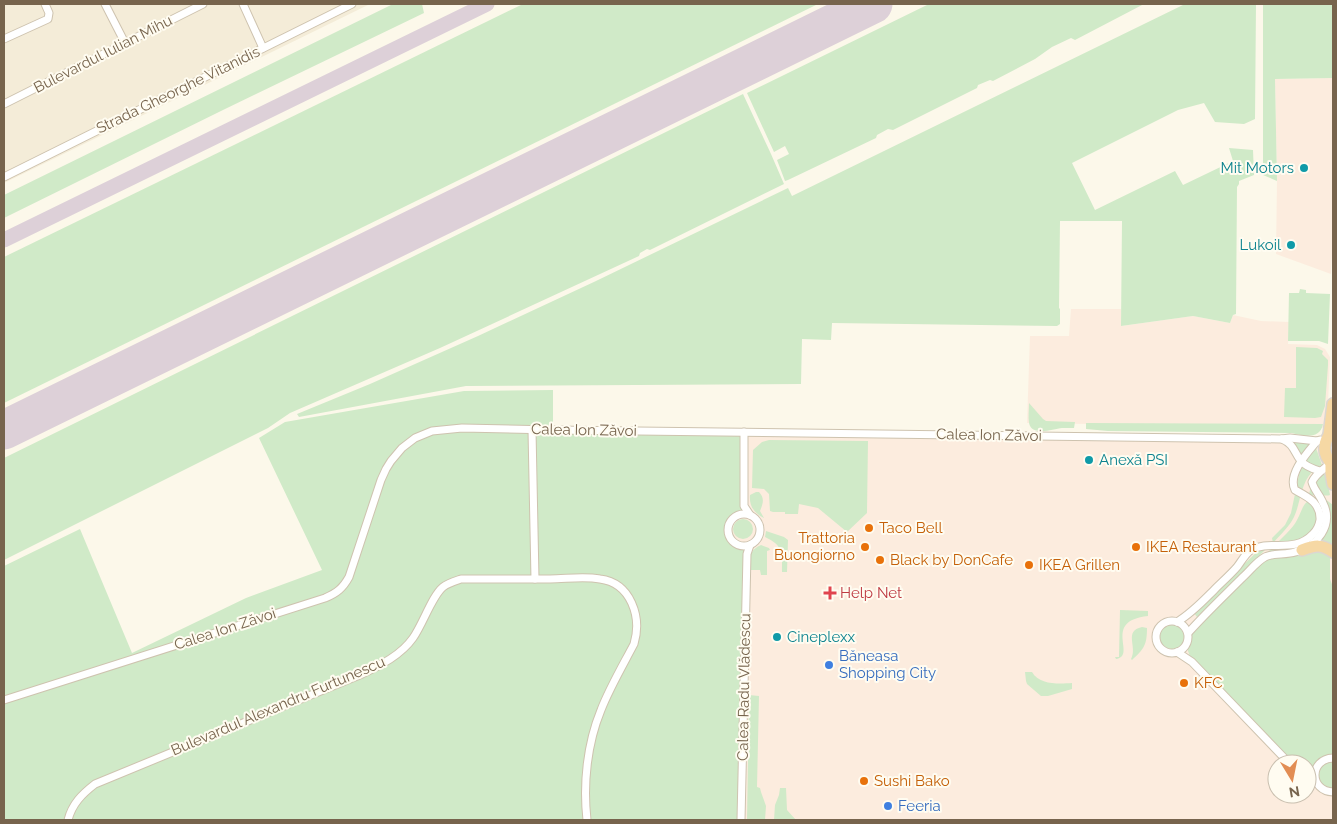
<svg xmlns="http://www.w3.org/2000/svg" width="1337" height="824" font-family="Raleway,sans-serif">
  <style>
    .residential { fill: #f4ecd8 }
    .commercial { fill: #fcecde; fill-rule: evenodd }
    .green { fill: #d0eac8 }
    .lines { fill: none; stroke-linecap: round; stroke-linejoin: round }
    .taxiway { stroke: #ddd0d8; stroke-width: 15 }
    .runway { stroke: #ddd0d8; stroke-width: 39 }
    .minor-casing { stroke: #cec3af; stroke-width: 9 }
    .trunk-casing { stroke: #dcd7d1; stroke-width: 14 }
    .minor { stroke: #fff; stroke-width: 7 }
    .trunk { stroke: #f6d8a4; stroke-width: 11 }
    .culture-dot { fill: #0f9aa8; stroke: #fffcf1; stroke-width: 2 }
    .food-dot { fill: #e8710a; stroke: #fffcf1; stroke-width: 2 }
    .health-dot { fill: #e0444e; stroke: #fffcf1; stroke-width: 2 }
    .shop-dot { fill: #3f7fe0; stroke: #fffcf1; stroke-width: 2 }
    .labels { text-anchor: middle; dominant-baseline: central; stroke-width: 4; stroke-linejoin: round; paint-order: stroke }
    .street-label { font-size: 15px; fill: #77644d; stroke: #fffcf1 }
    .culture-label { font-size: 15px; fill: #0d838f; stroke: #fffcf1; text-anchor: end }
    .food-label { font-size: 15px; fill: #c56008; stroke: #fffcf1; text-anchor: start }
    .health-label { font-size: 15px; fill: #be3a42; stroke: #fffcf1; text-anchor: start }
    .shop-label { font-size: 15px; fill: #366cbe; stroke: #fffcf1; text-anchor: start }
  </style>
  <rect width="100%" height="100%" fill="#fcf8ea"/>
  <path class="residential" d="M 4,4 L 370,4 L 4,183 Z"/>
  <g class="commercial">
    <path d="M 1333,78 L 1333,236 L 1331,274 L 1276,254 L 1277,181 L 1275,79 Z"/>
    <path d="M 1071,309 L 1121,309 L 1121,326 L 1193,316 L 1230,323 L 1233,315 L 1261,321 L 1289,322 L 1288,344 L 1317,345 L 1325,349 L 1330,357 L 1327,428 L 1027,423 L 1030,336 L 1069,336 Z"/>
    <path d="M 744,432 L 1317,441 L 1329,435 L 1333,484 L 1333,820 L 741,820 L 747,546 L 739,546 L 734,543 L 730,538 L 728,532 L 730,523 L 733,519 L 738,515 L 744,514 ZM 1277,764 L 1307,764 L 1307,794 L 1277,794 Z"/>
  </g>
  <g class="green">
    <path d="M 393,4 L 422,4 L 424,13 L 223,110 L 4,218 L 4,195 Z"/>
    <path d="M 523,4 L 818,4 L 4,403 L 4,257 Z"/>
    <path d="M 929,4 L 1144,4 L 1075,40 L 1071,38 L 1052,47 L 1035,59 L 993,81 L 990,80 L 978,85 L 977,88 L 893,130 L 888,129 L 877,135 L 876,138 L 788,180 L 785,181 L 777,160 L 789,154 L 785,146 L 774,152 L 747,93 Z"/>
    <path d="M 1185,4 L 1256,4 L 1255,119 L 1244,124 L 1215,122 L 1204,103 L 1178,110 L 1072,163 L 1095,210 L 1175,171 L 1183,185 L 1233,161 L 1229,148 L 1253,150 L 1254,175 L 1239,181 L 1239,184 L 1237,187 L 1236,314 L 1233,315 L 1230,323 L 1193,316 L 1121,326 L 1122,221 L 1060,221 L 1059,308 L 1060,309 L 1060,324 L 1057,326 L 832,323 L 831,340 L 802,339 L 801,384 L 466,386 L 299,417 L 297,414 L 370,384 L 478,336 L 596,281 L 788,188 L 792,196 Z"/>
    <path d="M 1263,4 L 1333,4 L 1333,78 L 1275,79 L 1277,181 L 1263,175 Z"/>
    <path d="M 743,94 L 771,154 L 784,184 L 650,250 L 647,249 L 640,253 L 639,256 L 440,348 L 290,413 L 268,428 L 4,560 L 4,458 Z"/>
    <path d="M 1300,289 L 1306,290 L 1306,293 L 1330,294 L 1328,344 L 1319,341 L 1288,341 L 1289,293 L 1299,293 Z"/>
    <path d="M 1296,347 L 1317,348 L 1323,351 L 1322,354 L 1328,360 L 1328,365 L 1325,406 L 1321,417 L 1315,418 L 1284,417 L 1285,388 L 1296,388 Z"/>
    <path d="M 553,390 L 553,430 L 744,432 L 744,514 C 722,518 724,548 748,546 L 741,820 L 4,820 L 4,566 L 80,529 L 132,653 L 246,598 L 322,570 L 259,438 L 285,422 L 464,391 Z"/>
    <path d="M 1029,403 L 1043,419 L 1046,421 L 1075,422 L 1074,428 C 1070,428 1066,428 1062,428 C 1053,429 1032,437 1029,423 C 1028,417 1029,409 1029,403 Z"/>
    <path d="M 1086,423 L 1323,424 C 1320,440 1303,436 1292,433 L 1108,431 L 1086,429 Z"/>
    <path d="M 769,440 L 868,441 L 867,513 L 847,532 L 818,508 L 799,504 L 798,514 L 785,514 L 785,512 L 773,512 L 770,511 L 769,494 L 764,489 L 752,488 L 753,450 L 762,442 Z"/>
    <path d="M 1292,440 L 1312,443 L 1302,456 L 1291,442 Z"/>
    <path d="M 1316,448 L 1322,465 C 1316,468 1310,465 1306,461 L 1311,453 Z"/>
    <path d="M 1302,466 L 1312,472 C 1300,485 1301,502 1294,517 C 1289,527 1280,535 1273,543 L 1272,538 L 1285,525 L 1291,513 L 1300,470 Z"/>
    <path d="M 1324,474 L 1326,474 L 1328,484 L 1330,495 C 1323,497 1320,492 1311,496 L 1309,495 C 1310,486 1316,479 1324,474 Z"/>
    <path d="M 756,492 L 759,492 C 765,498 763,504 760,511 L 764,518 C 754,513 749,506 750,495 Z"/>
    <path d="M 1318,497 L 1325,499 L 1333,505 L 1333,543 L 1330,556 L 1330,579 L 1333,587 L 1333,758 L 1312,768 L 1307,769 L 1307,764 L 1290,764 L 1192,662 L 1188,651 L 1188,633 L 1199,621 L 1287,533 C 1291,529 1295,524 1297,520 C 1304,507 1302,501 1318,497 Z"/>
    <circle cx="743" cy="529" r="10"/>
    <path d="M 766,531 L 784,537 L 788,540 L 787,572 L 782,572 C 782,553 784,546 765,537 Z"/>
    <path d="M 1266,543 L 1266,549 L 1197,617 L 1194,613 Z"/>
    <path d="M 761,545 L 769,548 L 770,550 L 767,551 L 767,575 L 761,575 L 760,570 L 749,570 C 750,558 749,550 761,545 Z"/>
    <path d="M 1120,610 L 1148,611 L 1148,616 C 1101,621 1138,656 1116,659 L 1115,657 L 1119,657 Z"/>
    <circle cx="1172" cy="637" r="12"/>
    <path d="M 1142,627 L 1147,628 C 1147,645 1144,649 1132,660 L 1131,659 C 1138,647 1123,631 1142,627 Z"/>
    <path d="M 1025,672 L 1032,672 C 1039,685 1059,684 1072,683 L 1072,689 L 1048,696 L 1041,696 L 1027,684 L 1026,681 Z"/>
    <path d="M 749,695 L 759,696 L 757,787 L 760,788 L 761,792 L 766,806 L 765,820 L 747,820 Z"/>
    <path d="M 1333,761 L 1333,789 C 1330,789 1327,789 1325,787 C 1311,780 1319,762 1333,761 Z"/>
    <path d="M 780,788 L 786,788 L 787,810 L 796,820 L 774,820 L 775,805 L 779,795 Z"/>
  </g>
  <g class="lines">
    <path class="taxiway" d="M 4,240 L 487,4"/>
    <path class="runway" d="M 4,430 L 873,4"/>
    <g class="minor-casing">
      <g id="minor">
        <path d="M 105,4 L 125,43"/>
        <path d="M 243,4 L 263,48"/>
        <path d="M 4,39 L 48,19 L 49,13 L 45,4"/>
        <path d="M 4,104 L 203,4"/>
        <path d="M 4,177 L 352,4"/>
        <path d="M 532,430 L 535,579"/>
        <path d="M 744,432 L 744,506 L 750,515"/>
        <path d="M 1282,439 C 1295,445 1293,451 1301,461 C 1305,466 1313,469 1320,471"/>
        <circle cx="744" cy="530" r="16"/>
        <circle cx="1172" cy="637" r="16"/>
        <path d="M 1177,622 C 1192,613 1203,601 1215,589 C 1222,582 1230,575 1237,567 C 1241,562 1245,554 1251,550 C 1270,539 1294,554 1313,534 C 1317,530 1319,526 1320,520 C 1321,503 1308,497 1295,490 C 1287,474 1308,452 1317,441 L 1320,440"/>
        <path d="M 1188,633 C 1205,614 1224,596 1242,578 C 1249,572 1257,561 1265,557 C 1271,553 1287,555 1295,552 C 1317,547 1334,525 1323,503 C 1320,495 1314,490 1312,482 C 1316,473 1324,470 1330,463"/>
        <path d="M 1177,652 L 1192,662 L 1290,764"/>
        <path d="M 4,700 L 325,598 C 337,593 343,588 349,577 L 381,480 L 386,469 L 391,461 L 402,448 L 415,438 L 432,431 L 462,428 L 553,430 L 1281,439 L 1290,438 L 1317,441"/>
        <path d="M 1333,758 C 1309,759 1309,791 1333,792"/>
        <path d="M 68,820 C 72,804 82,794 95,784 L 362,674 C 381,665 401,655 413,638 C 423,624 432,596 443,587 C 448,583 455,581 461,579 C 490,579 520,579 550,579 C 566,579 583,576 600,579 C 631,583 642,617 634,644 C 623,665 609,689 601,710 C 587,744 583,784 587,820"/>
        <path d="M 741,820 L 747,554 L 750,545"/>
      </g>
    </g>
    <g class="trunk-casing">
      <g id="trunk">
        <path d="M 1333,431 C 1322,441 1322,455 1333,465"/>
        <path d="M 1329,435 L 1333,404"/>
        <path d="M 1331,464 L 1331,473 L 1333,484"/>
        <path d="M 1302,550 C 1316,545 1321,544 1333,552"/>
      </g>
    </g>
    <use href="#minor" class="minor"/>
    <use href="#trunk" class="trunk"/>
  </g>
  <g class="culture-dot">
    <circle cx="1304" cy="168" r="5"/>
    <circle cx="1291" cy="245" r="5"/>
    <circle cx="1089" cy="460" r="5"/>
    <circle cx="777" cy="637" r="5"/>
  </g>
  <g class="food-dot">
    <circle cx="869" cy="528" r="5"/>
    <circle cx="865" cy="547" r="5"/>
    <circle cx="1136" cy="547" r="5"/>
    <circle cx="880" cy="560" r="5"/>
    <circle cx="1029" cy="565" r="5"/>
    <circle cx="1184" cy="683" r="5"/>
    <circle cx="864" cy="781" r="5"/>
  </g>
  <path class="health-dot" d="M827.5 585.5h5v5h5v5h-5v5h-5v-5h-5v-5h5z"/>
  <g class="shop-dot">
    <circle cx="829" cy="665" r="5"/>
    <circle cx="888" cy="806" r="5"/>
  </g>
  <g class="labels">
    <g class="street-label">
      <text transform="translate(103 54) rotate(-27)">Bulevardul Iulian Mihu</text>
      <text transform="translate(178 90) rotate(-26)">Strada Gheorghe Vitanidis</text>
      <text transform="translate(584 430) rotate(1)">Calea Ion Zăvoi</text>
      <text transform="translate(989 435) rotate(1)">Calea Ion Zăvoi</text>
      <text transform="translate(225 629) rotate(-18)">Calea Ion Zăvoi</text>
      <text transform="translate(744 687) rotate(-89)">Calea Radu Vlădescu</text>
      <text transform="translate(278 706) rotate(-23)">Bulevardul Alexandru Furtunescu</text>
    </g>
    <g class="culture-label">
      <text x="1294" y="168">Mit Motors</text>
      <text x="1281" y="245">Lukoil</text>
      <text x="1099" y="460" text-anchor="start">Anexă PSI</text>
      <text x="787" y="637" text-anchor="start">Cineplexx</text>
    </g>
    <g class="food-label">
      <text x="879" y="528">Taco Bell</text>
      <text x="855" y="538" text-anchor="end">Trattoria<tspan x="855" dy="17">Buongiorno</tspan></text>
      <text x="1146" y="547">IKEA Restaurant</text>
      <text x="890" y="560">Black by DonCafe</text>
      <text x="1039" y="565">IKEA Grillen</text>
      <text x="1194" y="683">KFC</text>
      <text x="874" y="781">Sushi Bako</text>
    </g>
    <g class="health-label">
      <text x="840" y="593">Help Net</text>
    </g>
    <g class="shop-label">
      <text x="839" y="656">Băneasa<tspan x="839" dy="17">Shopping City</tspan></text>
      <text x="898" y="806">Feeria</text>
    </g>
  </g>
  <rect width="1337" height="824" fill="none" stroke="#77644d" stroke-width="10"/>
  <g transform="translate(1292 779) rotate(170)"><circle r="24" fill="#fffcf1" stroke="#c9bfaf"/>
  <path d="M0-4L9 19L0 12L-9 19Z" fill="#e28d53"/>
  <text y="-8" font-size="14" font-weight="bold" text-anchor="middle" fill="#77644d">N</text>
  </g>
</svg>
